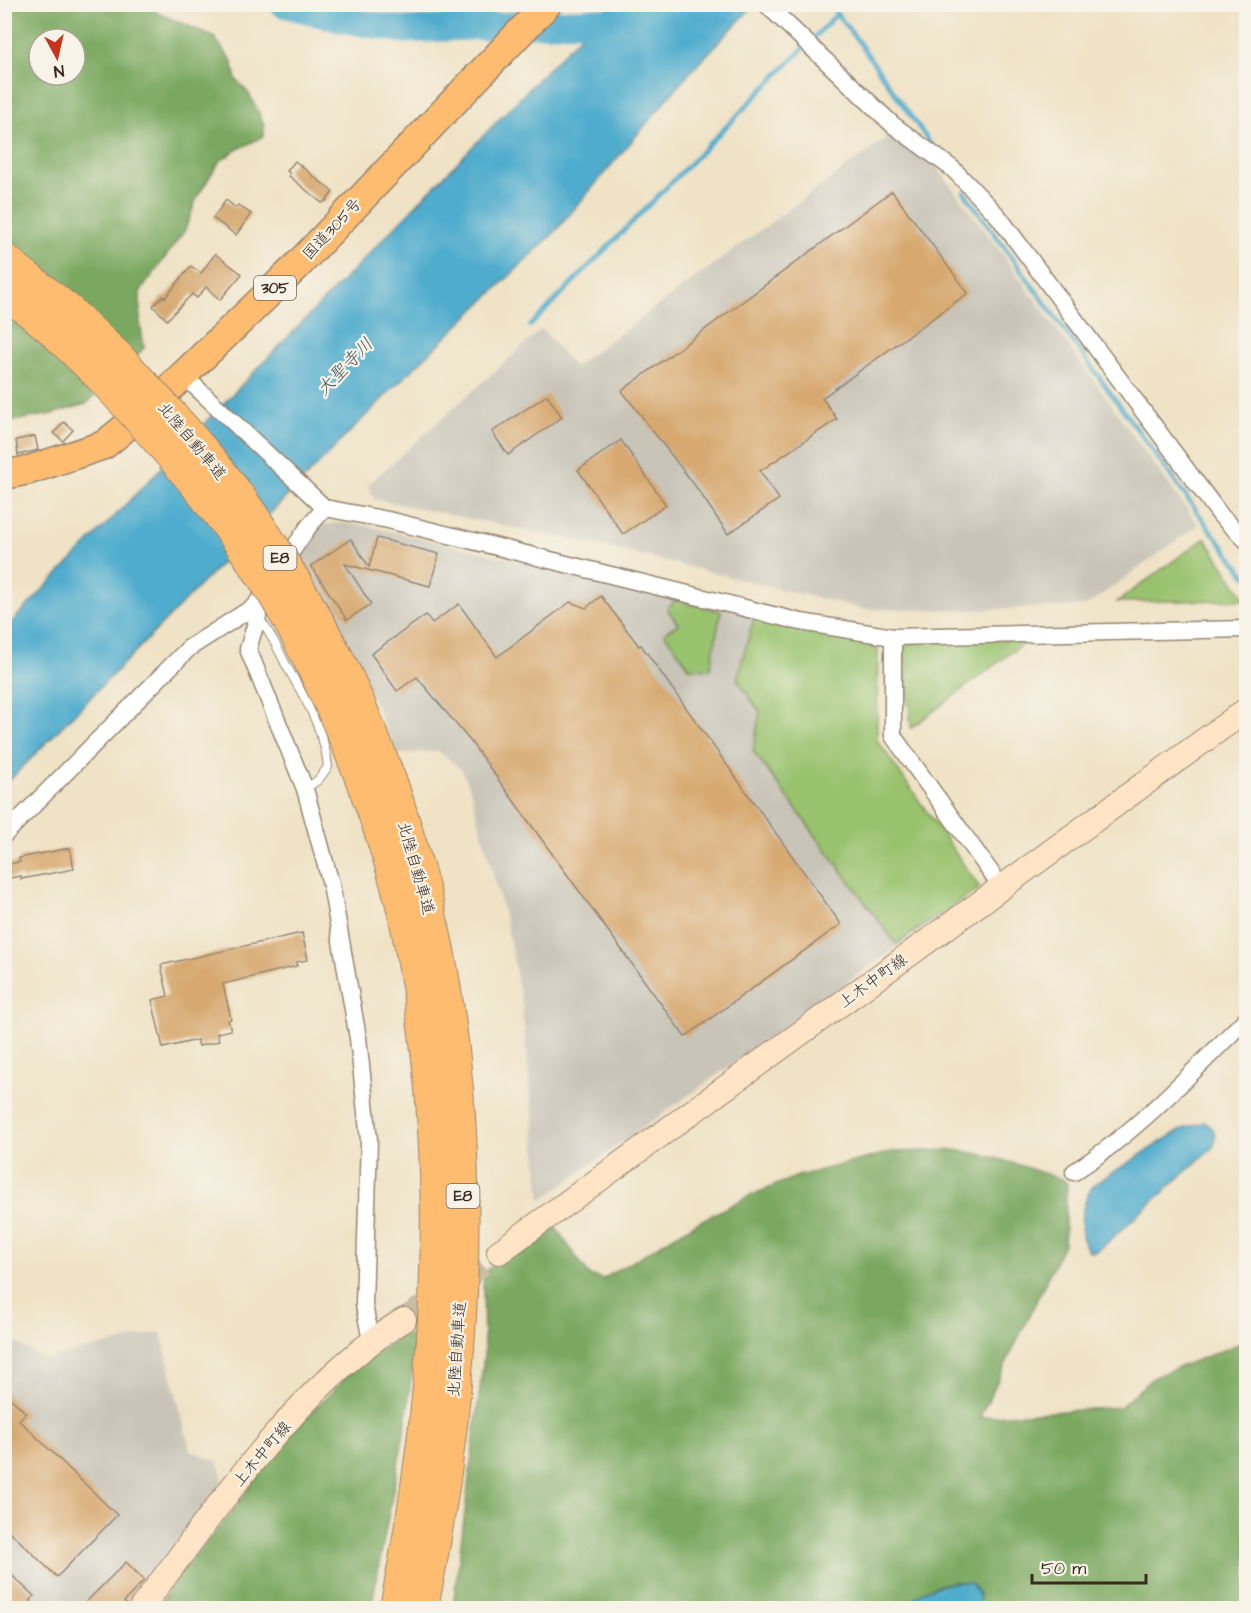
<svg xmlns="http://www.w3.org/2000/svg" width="1251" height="1613" font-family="'Architects Daughter','Klee One',sans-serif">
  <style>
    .industrial { fill: #c8c4b8 }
    .green { fill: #99c26e; stroke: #6a7646; stroke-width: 1.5 }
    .forest { fill: #7aa861; stroke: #5a6940; stroke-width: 1.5; fill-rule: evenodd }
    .water { fill: #4faccd; stroke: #456b76; stroke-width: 1.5 }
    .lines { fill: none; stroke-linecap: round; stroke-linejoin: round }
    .stream { stroke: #4faccd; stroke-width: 4.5 }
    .river { stroke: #4faccd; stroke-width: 27 }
    .building { fill: #d7a971 }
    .secondary-tunnel { stroke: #cbbda4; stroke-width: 24; stroke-dasharray: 24 12; stroke-linecap: butt }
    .service-casing { stroke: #958672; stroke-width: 10 }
    .minor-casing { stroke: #958672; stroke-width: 19 }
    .secondary-casing { stroke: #958672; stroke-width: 26 }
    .trunk-casing { stroke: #958672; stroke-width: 31 }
    .motorway-casing { stroke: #958672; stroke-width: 34 }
    .service { stroke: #fff; stroke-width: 8 }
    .minor { stroke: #fff; stroke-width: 16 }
    .secondary { stroke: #ffe4c6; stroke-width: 24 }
    .trunk { stroke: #febc70; stroke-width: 28 }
    .motorway { stroke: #febc70; stroke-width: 32 }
    .motorway-bridge-casing { stroke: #958672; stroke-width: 34; stroke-linecap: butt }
    .motorway-bridge { stroke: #febc70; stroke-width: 32 }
    .labels { text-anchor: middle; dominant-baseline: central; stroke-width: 4.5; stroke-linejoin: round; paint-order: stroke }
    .shield { fill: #f7f3e8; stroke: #73665b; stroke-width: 1.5 }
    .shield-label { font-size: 15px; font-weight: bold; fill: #3b2a1e }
    .street-label { font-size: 16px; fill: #3b2a1e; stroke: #f7f3e8 }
    .water-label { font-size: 18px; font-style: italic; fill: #42585b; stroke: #f7f3e8 }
  </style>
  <rect width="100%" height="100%" fill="#f7f3e8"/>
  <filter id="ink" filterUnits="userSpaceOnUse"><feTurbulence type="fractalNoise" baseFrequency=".0167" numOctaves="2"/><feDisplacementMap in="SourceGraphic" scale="12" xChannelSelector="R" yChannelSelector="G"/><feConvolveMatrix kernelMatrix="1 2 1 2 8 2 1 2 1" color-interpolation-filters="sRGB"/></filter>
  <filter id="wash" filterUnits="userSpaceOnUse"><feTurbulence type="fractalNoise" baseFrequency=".008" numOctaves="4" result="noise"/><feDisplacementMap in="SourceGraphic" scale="24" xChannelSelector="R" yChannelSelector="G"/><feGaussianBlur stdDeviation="1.35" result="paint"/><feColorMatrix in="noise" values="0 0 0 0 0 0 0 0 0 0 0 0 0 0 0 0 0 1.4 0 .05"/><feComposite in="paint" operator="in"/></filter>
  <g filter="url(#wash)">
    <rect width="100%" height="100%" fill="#efe2c5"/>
    <g class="industrial">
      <path d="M 892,134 L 936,166 L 1011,266 L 1198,525 L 1086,606 L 973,610 L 864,609 L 602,546 L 374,499 L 368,485 L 542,329 L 574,367 Z"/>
      <path d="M 339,523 L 369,526 L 733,611 L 878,642 L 877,740 L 980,888 L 541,1200 L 522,1004 L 507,925 L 469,785 L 461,769 L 438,751 L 397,754 L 354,657 L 296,557 L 318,525 Z"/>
      <path d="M 4,1309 L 13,1342 L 45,1359 L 161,1332 L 190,1450 L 218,1462 L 223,1481 L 126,1608 L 5,1608 Z"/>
    </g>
    <g class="green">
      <path d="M 1205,538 L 1246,600 L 1117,602 Z"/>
      <path d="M 675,600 L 721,611 L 710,669 L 690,668 L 664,633 L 678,624 L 667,609 Z"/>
      <path d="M 754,618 L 842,638 L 878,642 L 877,740 L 980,888 L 896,944 L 753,751 L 760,712 L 737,679 Z"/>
      <path d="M 1029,639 L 911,728 L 903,642 Z"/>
    </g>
    <g class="forest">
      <path d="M 4,5 L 154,5 L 157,13 L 213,36 L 232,61 L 236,79 L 249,94 L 257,109 L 264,125 L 264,136 L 236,150 L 219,162 L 197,197 L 185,230 L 140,292 L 140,322 L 144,348 L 86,404 L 52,414 L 7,422 L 4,417 ZM 39,39 L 75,39 L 75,75 L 39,75 Z"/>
      <path d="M 952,1150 C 990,1153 1026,1168 1062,1179 L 1067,1183 L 1064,1244 L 980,1417 L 1120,1407 L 1154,1377 L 1246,1341 L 1246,1608 L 979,1608 L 979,1595 L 971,1583 C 945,1579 921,1589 903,1608 L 453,1608 L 484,1356 L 483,1272 L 556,1228 L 589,1275 L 603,1279 L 693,1225 L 747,1197 L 798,1176 L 892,1152 Z"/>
      <path d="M 416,1333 L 406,1422 L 371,1608 L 157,1608 L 183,1569 L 227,1519 L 280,1444 L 353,1370 L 399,1337 Z"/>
    </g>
    <g class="water">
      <path d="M 610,5 L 754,5 L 685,78 L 554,233 L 385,396 L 5,785 L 5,629 Z"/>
      <path d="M 1204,1122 C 1214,1127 1219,1136 1213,1147 L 1107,1243 L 1097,1251 L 1090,1252 C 1075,1236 1081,1197 1096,1183 L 1180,1130 Z"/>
      <path d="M 955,1582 L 971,1583 L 979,1595 L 979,1608 L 903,1608 L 925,1590 Z"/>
    </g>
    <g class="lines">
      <g class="stream">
        <path d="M 829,4 L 858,41 L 932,146"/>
        <path d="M 964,192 L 1209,528 L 1246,576"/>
        <path d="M 530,326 L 837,14"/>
      </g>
      <path class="river" d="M 283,4 L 340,19 L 404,30 L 594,21 L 629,23"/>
    </g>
    <g id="blocks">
      <g class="building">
        <path d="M 295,161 L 333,192 L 326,201 L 322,203 L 289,176 L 290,174 L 287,171 Z"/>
        <path d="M 892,191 L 968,293 L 822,398 L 837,419 L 760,471 L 779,499 L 728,534 L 696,487 L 622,391 Z"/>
        <path d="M 226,200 L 236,208 L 238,205 L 251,214 L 236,235 L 213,218 Z"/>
        <path d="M 215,254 L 242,274 L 220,300 L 206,287 L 197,298 L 192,294 L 167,320 L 153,306 L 163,296 L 165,298 L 191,266 L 201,273 Z"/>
        <path d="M 547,395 L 562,417 L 508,455 L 492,432 Z"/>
        <path d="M 64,422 L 73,430 L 63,441 L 54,433 Z"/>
        <path d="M 35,436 L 38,450 L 18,455 L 16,440 Z"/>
        <path d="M 621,440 L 666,505 L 623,534 L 578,470 Z"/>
        <path d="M 377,538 L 439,554 L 430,586 L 345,564 L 371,604 L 347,620 L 311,566 L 351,539 L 369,567 Z"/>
        <path d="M 601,596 L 639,646 L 641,645 L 841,924 L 685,1037 L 471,742 L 417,677 L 397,691 L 371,654 L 426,615 L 432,623 L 459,604 L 497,657 L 570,602 L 586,608 Z"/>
        <path d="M 70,848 L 74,869 L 21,879 L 21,876 L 4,879 L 4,865 L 20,862 L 19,858 Z"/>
        <path d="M 302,933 L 308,960 L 296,962 L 297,966 L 223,984 L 231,1019 L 228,1020 L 231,1030 L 217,1033 L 219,1041 L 199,1046 L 197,1040 L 163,1048 L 152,1000 L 168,996 L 161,965 Z"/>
        <path d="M 4,1392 L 26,1413 L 19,1420 L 117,1515 L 57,1577 L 4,1526 Z"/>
        <path d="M 126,1562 L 144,1580 L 124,1602 L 127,1605 L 127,1608 L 80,1608 Z"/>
        <path d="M 4,1568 L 34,1596 L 30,1601 L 37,1608 L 10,1608 L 4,1604 Z"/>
      </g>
    </g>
  </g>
  <g filter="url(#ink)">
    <use href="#blocks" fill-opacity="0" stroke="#958672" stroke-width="1.5"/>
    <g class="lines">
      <path class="secondary-tunnel" d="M 404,1320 L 499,1252"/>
      <g class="service-casing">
        <path id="service" d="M 258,617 C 270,632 278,648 286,665 C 304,696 325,731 328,767 L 318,780 L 305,789"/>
      </g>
      <g class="minor-casing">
        <g id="minor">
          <path d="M 766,4 L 893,125 L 953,169 L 998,216 L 1221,516 L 1246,540"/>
          <path d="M 184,376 L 325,508 L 388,520 L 801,622 L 893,637 L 1246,629"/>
          <path d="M 281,567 L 309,526 L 325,508"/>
          <path d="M 255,606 L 258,616 L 248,649 L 305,789 L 331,884 L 358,1038 L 369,1140 L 364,1305 L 371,1341"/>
          <path d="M 893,637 L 893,736 L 1002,888"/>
          <path d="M 4,835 L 189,648 L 255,606 L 260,599"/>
          <path d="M 1074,1172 C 1139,1130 1191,1073 1246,1019"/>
        </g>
      </g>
      <g class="secondary-casing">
        <g id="secondary">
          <path d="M 499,1252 L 1246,710"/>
          <path d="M 141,1608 C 215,1512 299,1383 404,1320"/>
        </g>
      </g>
      <g class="trunk-casing">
        <path id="trunk" d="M 4,475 L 29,470 L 104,445 L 148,409 L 296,267 L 547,4"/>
      </g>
      <g class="motorway-casing">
        <g id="motorway">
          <path d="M 4,259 L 68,310 L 120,359"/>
          <path d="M 4,291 L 49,327 L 100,376"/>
          <path d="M 393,788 C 412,848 431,909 442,972 C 478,1184 464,1399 422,1608"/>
          <path d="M 368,796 C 382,835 395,873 404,913 C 455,1142 442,1380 396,1608"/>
        </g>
      </g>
      <use href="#service" class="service"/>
      <use href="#minor" class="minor"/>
      <use href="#secondary" class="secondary"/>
      <use href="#trunk" class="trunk"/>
      <use href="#motorway" class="motorway"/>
      <g class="motorway-bridge-casing">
        <g id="motorway-bridge">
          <path d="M 120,359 C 165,408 212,457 250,512 C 283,560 313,610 339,661 C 360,702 376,745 393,788"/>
          <path d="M 100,376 C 169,450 237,527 287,617 C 319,675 345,735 368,796"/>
        </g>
      </g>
      <use href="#motorway-bridge" class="motorway-bridge"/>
    </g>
  </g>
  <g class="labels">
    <g class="shield">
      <rect x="254" y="276" width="42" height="24" rx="4.5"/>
      <rect x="263.5" y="546" width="33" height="24" rx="4.5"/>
      <rect x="446.5" y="1184" width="33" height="24" rx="4.5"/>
    </g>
    <g class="shield-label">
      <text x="275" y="288">305</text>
      <text x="280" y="558">E8</text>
      <text x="463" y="1196">E8</text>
    </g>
    <g class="street-label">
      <text transform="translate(332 229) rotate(-47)">国道305号</text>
      <text transform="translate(192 441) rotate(50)">北陸自動車道</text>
      <text transform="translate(416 868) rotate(74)">北陸自動車道</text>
      <text transform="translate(873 981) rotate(-36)">上木中町線</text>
      <text transform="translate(457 1349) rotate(-86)">北陸自動車道</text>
      <text transform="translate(262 1454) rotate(-50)">上木中町線</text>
    </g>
    <g class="water-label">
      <text transform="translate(345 367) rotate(-46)">大聖寺川</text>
    </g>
  </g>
  <rect width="1251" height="1613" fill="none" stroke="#f7f3e8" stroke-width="24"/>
  <g transform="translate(57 57) rotate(172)"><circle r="28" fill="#f7f3e8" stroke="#aca397" stroke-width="1.5"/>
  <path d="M0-4.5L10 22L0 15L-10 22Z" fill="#c8321e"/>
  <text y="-9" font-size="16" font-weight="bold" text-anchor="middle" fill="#3b2a1e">N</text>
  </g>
  <path d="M1032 1574v9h114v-9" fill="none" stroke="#3b2a1e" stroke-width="3"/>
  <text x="1041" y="1574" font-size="18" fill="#3b2a1e" stroke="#f7f3e8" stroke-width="4.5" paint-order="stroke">50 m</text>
</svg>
